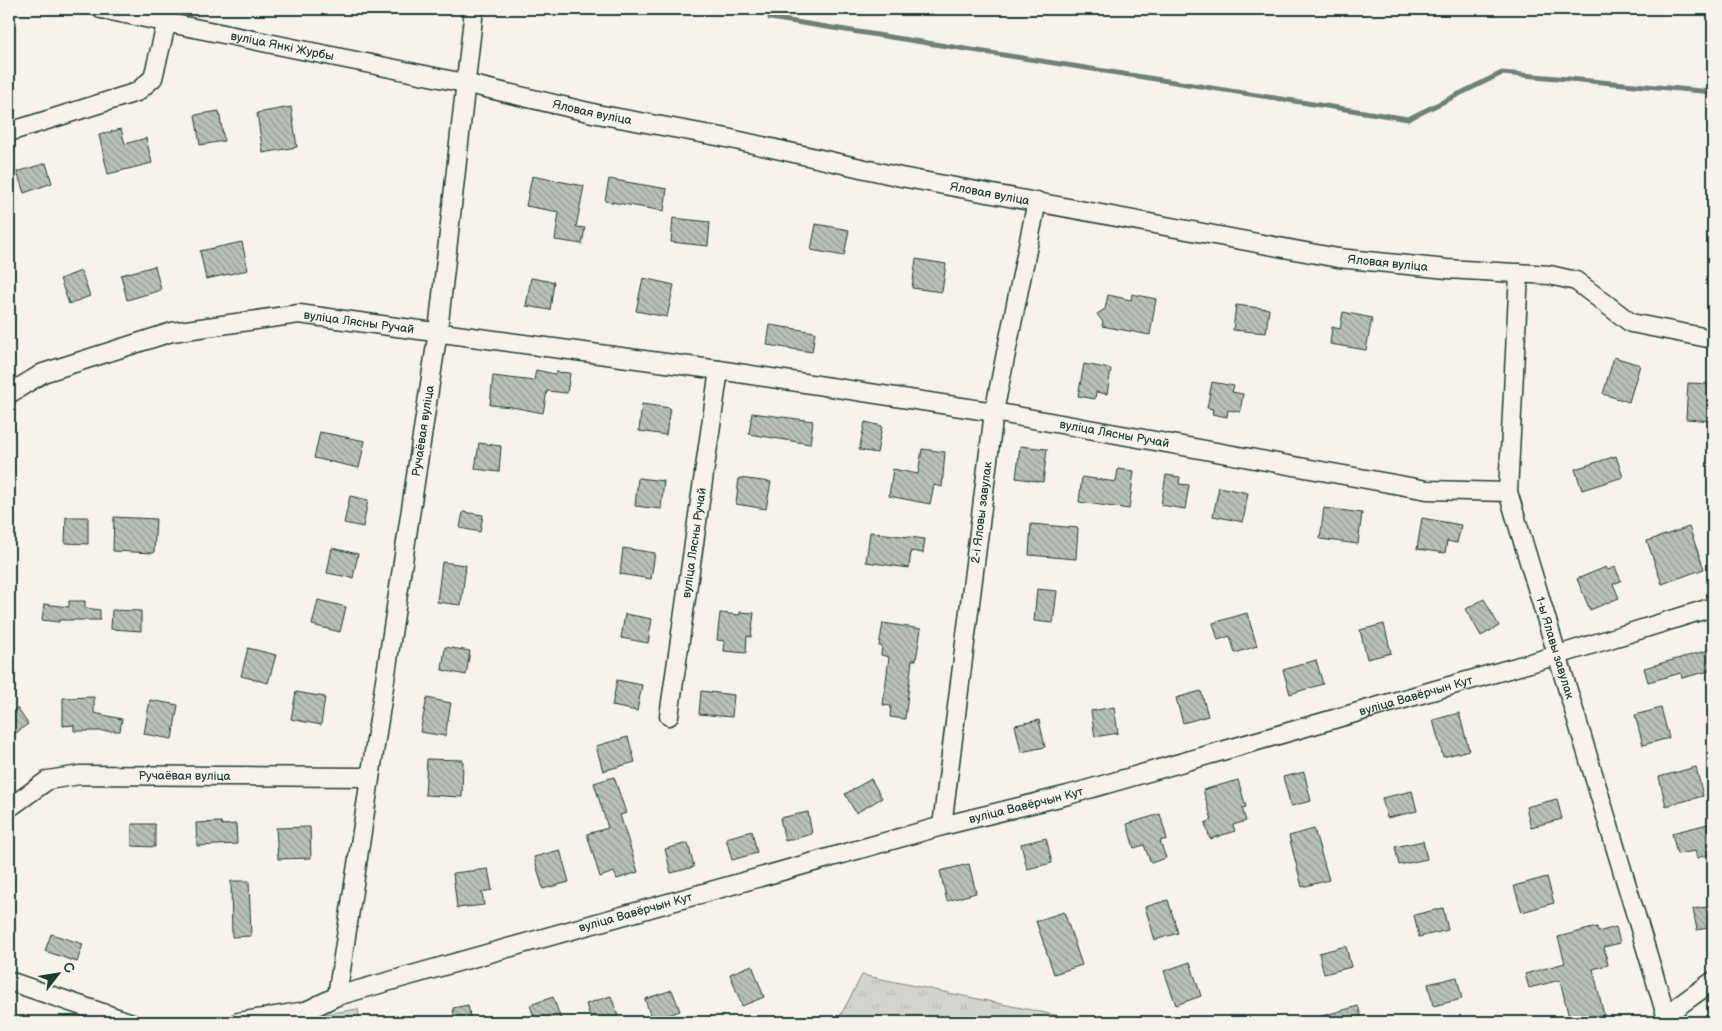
<svg xmlns="http://www.w3.org/2000/svg" width="1722" height="1031" font-family="'Balsamiq Sans',sans-serif">
  <style>
    .forest { fill: url(#forest-firs); stroke: #79897f }
    .park { fill: url(#park-tufts); stroke: #79897f }
    .lines { fill: none; stroke-linecap: round; stroke-linejoin: round }
    .stream { stroke: #6f8077; stroke-width: 5 }
    .building { fill: url(#building-back-hatch); stroke: #1f3d34 }
    .minor-casing { stroke: #1f3d34; stroke-width: 21 }
    .minor { stroke: #f7f3e8; stroke-width: 18 }
    .labels { text-anchor: middle; dominant-baseline: central; stroke-width: 4; stroke-linejoin: round; paint-order: stroke }
    .street-label { font-size: 12px; fill: #1f3d34; stroke: #f7f3e8 }
  </style>
  <defs>
    <pattern id="forest-firs" width="22" height="20" patternUnits="userSpaceOnUse" patternTransform="scale(1.25)"><rect width="22" height="20" fill="#d3d5ca"/><path d="M5 1l3.5 6h-7zM16 11l3.5 6h-7z" fill="#b5b8ae"/></pattern>
    <pattern id="park-tufts" width="24" height="20" patternUnits="userSpaceOnUse" patternTransform="scale(1.25)"><rect width="24" height="20" fill="#d3d5ca"/><path d="M3 7l-1-3M5 7V3M7 7l1-3M15 17l-1-3M17 17v-4M19 17l1-3" fill="none" stroke="#b5b8ae"/></pattern>
    <pattern id="building-back-hatch" width="6" height="6" patternUnits="userSpaceOnUse" patternTransform="scale(1.25)"><rect width="6" height="6" fill="#bbc1b6"/><path d="M-1 5l2 2M0 0l6 6M5-1l2 2" fill="none" stroke="#979e95"/></pattern>
  </defs>
  <rect width="100%" height="100%" fill="#f7f3e8"/>
  <filter id="ink" filterUnits="userSpaceOnUse"><feTurbulence type="fractalNoise" baseFrequency=".02" numOctaves="2"/><feDisplacementMap in="SourceGraphic" scale="10" xChannelSelector="R" yChannelSelector="G"/><feConvolveMatrix kernelMatrix="1 2 1 2 8 2 1 2 1" color-interpolation-filters="sRGB"/></filter>
  <g filter="url(#ink)">
    <path class="forest" d="M 358,1009 L 360,1022 L 272,1022 Z"/>
    <path class="park" d="M 862,975 L 1089,1022 L 837,1022 Z"/>
    <g class="lines">
      <path class="stream" d="M 770,18 L 1408,119 L 1502,73 L 1713,92"/>
    </g>
    <g class="building">
      <path d="M 291,107 L 297,147 L 263,153 L 257,113 Z"/>
      <path d="M 219,111 L 224,141 L 200,145 L 195,115 Z"/>
      <path d="M 121,129 L 125,144 L 146,138 L 152,163 L 108,174 L 99,135 Z"/>
      <path d="M 46,163 L 52,183 L 24,193 L 17,172 Z"/>
      <path d="M 532,176 L 584,186 L 576,227 L 585,228 L 582,244 L 555,240 L 559,212 L 526,206 Z"/>
      <path d="M 609,179 L 667,189 L 664,211 L 605,201 Z"/>
      <path d="M 673,218 L 710,222 L 708,246 L 671,242 Z"/>
      <path d="M 816,224 L 849,230 L 844,256 L 811,250 Z"/>
      <path d="M 242,242 L 248,270 L 206,279 L 200,251 Z"/>
      <path d="M 916,259 L 946,264 L 942,292 L 912,288 Z"/>
      <path d="M 155,266 L 161,290 L 127,300 L 121,275 Z"/>
      <path d="M 81,271 L 90,296 L 69,304 L 60,279 Z"/>
      <path d="M 531,278 L 554,282 L 550,310 L 526,306 Z"/>
      <path d="M 643,278 L 674,285 L 667,317 L 636,311 Z"/>
      <path d="M 1132,294 L 1156,299 L 1150,335 L 1102,326 L 1103,322 L 1097,314 L 1105,309 L 1108,295 L 1131,300 Z"/>
      <path d="M 1236,305 L 1269,309 L 1266,333 L 1233,330 Z"/>
      <path d="M 1343,312 L 1372,318 L 1366,350 L 1330,344 L 1332,327 L 1340,329 Z"/>
      <path d="M 770,325 L 815,332 L 812,352 L 767,345 Z"/>
      <path d="M 1614,357 L 1640,365 L 1629,402 L 1603,394 Z"/>
      <path d="M 1084,364 L 1111,369 L 1107,394 L 1096,392 L 1095,399 L 1078,396 Z"/>
      <path d="M 536,370 L 555,374 L 556,372 L 570,373 L 567,393 L 547,391 L 543,413 L 512,407 L 490,405 L 493,376 L 534,381 Z"/>
      <path d="M 1212,382 L 1234,386 L 1232,392 L 1243,394 L 1240,412 L 1228,410 L 1227,417 L 1212,414 L 1213,409 L 1207,408 Z"/>
      <path d="M 1688,383 L 1713,384 L 1713,421 L 1686,419 Z"/>
      <path d="M 642,404 L 670,408 L 666,435 L 639,431 Z"/>
      <path d="M 752,413 L 813,421 L 810,444 L 749,434 Z"/>
      <path d="M 865,422 L 882,426 L 877,453 L 859,450 Z"/>
      <path d="M 320,432 L 365,441 L 359,468 L 314,458 Z"/>
      <path d="M 479,443 L 501,446 L 499,472 L 475,469 Z"/>
      <path d="M 1020,446 L 1047,449 L 1043,482 L 1016,478 Z"/>
      <path d="M 922,449 L 945,452 L 942,487 L 934,485 L 930,504 L 889,496 L 893,469 L 918,474 Z"/>
      <path d="M 1616,456 L 1623,477 L 1582,490 L 1575,469 Z"/>
      <path d="M 1118,469 L 1134,471 L 1129,509 L 1079,502 L 1082,477 L 1116,482 Z"/>
      <path d="M 1166,475 L 1180,477 L 1179,484 L 1189,485 L 1185,509 L 1161,505 Z"/>
      <path d="M 638,478 L 664,481 L 661,509 L 635,506 Z"/>
      <path d="M 739,478 L 771,482 L 766,509 L 736,504 Z"/>
      <path d="M 1219,487 L 1248,493 L 1243,522 L 1213,516 Z"/>
      <path d="M 350,496 L 368,500 L 363,527 L 344,523 Z"/>
      <path d="M 1324,508 L 1362,513 L 1358,544 L 1320,539 Z"/>
      <path d="M 463,512 L 483,515 L 480,532 L 460,528 Z"/>
      <path d="M 66,517 L 88,517 L 88,544 L 65,543 Z"/>
      <path d="M 114,517 L 156,519 L 154,553 L 113,551 Z"/>
      <path d="M 1422,518 L 1461,525 L 1457,543 L 1447,541 L 1445,553 L 1417,549 Z"/>
      <path d="M 1031,524 L 1078,528 L 1076,559 L 1029,555 Z"/>
      <path d="M 1689,527 L 1704,569 L 1662,584 L 1647,541 Z"/>
      <path d="M 870,532 L 925,539 L 923,553 L 911,551 L 909,568 L 866,562 Z"/>
      <path d="M 332,548 L 358,554 L 353,578 L 327,573 Z"/>
      <path d="M 623,548 L 655,553 L 651,579 L 620,574 Z"/>
      <path d="M 442,562 L 466,565 L 461,605 L 437,602 Z"/>
      <path d="M 1606,567 L 1608,570 L 1615,567 L 1621,581 L 1613,584 L 1619,598 L 1590,610 L 1577,579 Z"/>
      <path d="M 1037,589 L 1057,591 L 1053,623 L 1034,621 Z"/>
      <path d="M 1484,599 L 1499,626 L 1481,636 L 1466,609 Z"/>
      <path d="M 318,600 L 346,607 L 340,632 L 312,625 Z"/>
      <path d="M 69,601 L 85,601 L 85,608 L 100,610 L 100,620 L 59,620 L 59,622 L 42,620 L 44,604 L 69,607 Z"/>
      <path d="M 112,610 L 141,611 L 141,631 L 111,629 Z"/>
      <path d="M 740,612 L 754,613 L 751,637 L 747,636 L 746,653 L 724,651 L 725,641 L 717,640 L 720,613 L 740,615 Z"/>
      <path d="M 1247,613 L 1257,646 L 1235,653 L 1230,636 L 1218,640 L 1213,623 Z"/>
      <path d="M 625,614 L 652,619 L 648,643 L 621,638 Z"/>
      <path d="M 883,623 L 921,629 L 916,660 L 912,660 L 905,719 L 890,717 L 891,706 L 883,705 L 889,657 L 881,655 L 882,646 L 879,646 Z"/>
      <path d="M 1384,624 L 1391,653 L 1367,659 L 1360,630 Z"/>
      <path d="M 445,647 L 470,651 L 466,675 L 442,670 Z"/>
      <path d="M 248,648 L 276,655 L 268,683 L 241,676 Z"/>
      <path d="M 1713,649 L 1713,670 L 1682,678 L 1681,673 L 1648,682 L 1644,668 Z"/>
      <path d="M 1316,660 L 1323,684 L 1290,694 L 1283,670 Z"/>
      <path d="M 617,680 L 642,685 L 637,711 L 612,706 Z"/>
      <path d="M 701,691 L 734,695 L 732,717 L 699,714 Z"/>
      <path d="M 1201,691 L 1208,716 L 1183,723 L 1176,698 Z"/>
      <path d="M 296,692 L 325,697 L 321,725 L 291,719 Z"/>
      <path d="M 94,697 L 94,713 L 122,719 L 120,731 L 74,731 L 74,725 L 63,726 L 63,698 Z"/>
      <path d="M 427,698 L 451,703 L 445,736 L 420,732 Z"/>
      <path d="M 150,700 L 178,705 L 172,739 L 144,734 Z"/>
      <path d="M 1114,707 L 1118,733 L 1095,737 L 1091,711 Z"/>
      <path d="M 17,708 L 28,724 L 9,738 L 9,714 Z"/>
      <path d="M 1661,708 L 1669,738 L 1643,745 L 1635,715 Z"/>
      <path d="M 1459,713 L 1469,750 L 1443,757 L 1433,720 Z"/>
      <path d="M 1039,720 L 1045,747 L 1021,752 L 1015,725 Z"/>
      <path d="M 628,737 L 635,762 L 603,771 L 596,746 Z"/>
      <path d="M 427,759 L 463,760 L 462,797 L 425,795 Z"/>
      <path d="M 1696,767 L 1703,796 L 1666,806 L 1659,777 Z"/>
      <path d="M 1304,772 L 1311,801 L 1291,806 L 1283,777 Z"/>
      <path d="M 614,777 L 626,813 L 620,815 L 638,872 L 617,879 L 614,872 L 600,877 L 587,834 L 608,828 L 594,783 Z"/>
      <path d="M 871,779 L 882,798 L 856,813 L 845,794 Z"/>
      <path d="M 1238,780 L 1246,807 L 1242,808 L 1246,821 L 1233,825 L 1235,831 L 1210,839 L 1205,823 L 1212,820 L 1203,790 Z"/>
      <path d="M 1412,791 L 1417,811 L 1387,818 L 1382,798 Z"/>
      <path d="M 1557,799 L 1562,819 L 1531,827 L 1526,807 Z"/>
      <path d="M 808,812 L 812,834 L 785,841 L 780,818 Z"/>
      <path d="M 1160,814 L 1167,839 L 1160,841 L 1166,858 L 1151,863 L 1144,845 L 1134,848 L 1127,824 Z"/>
      <path d="M 221,822 L 222,825 L 236,824 L 237,844 L 197,846 L 196,823 Z"/>
      <path d="M 132,824 L 155,824 L 155,847 L 132,846 Z"/>
      <path d="M 1708,824 L 1713,853 L 1697,858 L 1695,851 L 1677,854 L 1672,833 Z"/>
      <path d="M 310,827 L 311,858 L 278,859 L 276,828 Z"/>
      <path d="M 1314,829 L 1329,880 L 1302,887 L 1289,836 Z"/>
      <path d="M 752,831 L 757,853 L 732,860 L 726,838 Z"/>
      <path d="M 1046,838 L 1052,863 L 1027,869 L 1021,844 Z"/>
      <path d="M 1423,841 L 1427,859 L 1399,865 L 1395,847 Z"/>
      <path d="M 688,843 L 694,867 L 671,873 L 665,849 Z"/>
      <path d="M 560,850 L 569,882 L 543,889 L 534,857 Z"/>
      <path d="M 969,864 L 976,893 L 947,901 L 940,871 Z"/>
      <path d="M 488,869 L 492,890 L 482,892 L 484,905 L 457,908 L 453,873 Z"/>
      <path d="M 1547,877 L 1554,903 L 1522,912 L 1514,886 Z"/>
      <path d="M 231,881 L 249,881 L 251,936 L 232,937 Z"/>
      <path d="M 1168,900 L 1178,933 L 1155,940 L 1145,907 Z"/>
      <path d="M 1713,906 L 1713,927 L 1697,930 L 1693,909 Z"/>
      <path d="M 1443,908 L 1448,930 L 1419,937 L 1414,915 Z"/>
      <path d="M 1064,912 L 1082,965 L 1054,974 L 1036,921 Z"/>
      <path d="M 1597,927 L 1598,932 L 1616,927 L 1620,943 L 1604,947 L 1608,965 L 1593,969 L 1604,1015 L 1593,1017 L 1594,1022 L 1570,1022 L 1560,980 L 1529,988 L 1525,974 L 1565,963 L 1558,937 Z"/>
      <path d="M 51,934 L 83,944 L 77,962 L 45,951 Z"/>
      <path d="M 1346,946 L 1351,967 L 1324,974 L 1319,953 Z"/>
      <path d="M 1190,962 L 1201,996 L 1176,1005 L 1164,971 Z"/>
      <path d="M 752,965 L 764,997 L 742,1006 L 730,974 Z"/>
      <path d="M 1457,977 L 1462,999 L 1433,1006 L 1428,984 Z"/>
      <path d="M 672,990 L 680,1011 L 652,1021 L 645,999 Z"/>
      <path d="M 611,996 L 618,1016 L 592,1022 L 586,1004 Z"/>
      <path d="M 553,997 L 562,1022 L 536,1022 L 530,1005 Z"/>
      <path d="M 468,1005 L 471,1022 L 455,1022 L 453,1008 Z"/>
      <path d="M 1358,1006 L 1363,1022 L 1315,1022 L 1315,1018 Z"/>
    </g>
    <g class="lines">
      <g class="minor-casing">
        <g id="minor">
          <path id="s1" d="M 101,9 L 464,83 L 597,114 L 722,137 L 901,177 L 1338,258 L 1447,269 L 1550,275 L 1576,281 L 1631,323 L 1713,339"/>
          <path d="M 9,132 L 137,92 L 153,78 L 167,21"/>
          <path id="s2" d="M 1519,273 L 1508,492 L 1666,1015 L 1713,981"/>
          <path id="s3" d="M 9,394 L 43,373 L 172,332 L 299,314 L 719,370 L 994,412 L 1427,490 L 1508,492"/>
          <path id="s4" d="M 669,716 L 719,370"/>
          <path id="s5" d="M 9,808 L 48,780 L 80,775 L 369,777"/>
          <path id="s6" d="M 942,826 L 994,412 L 1037,201"/>
          <path d="M 9,981 L 129,1022"/>
          <path id="s7" d="M 337,996 L 942,826 L 1068,795 L 1558,655 L 1713,607"/>
          <path id="s8" d="M 238,1022 L 306,1011 L 337,996 L 438,331 L 474,9"/>
        </g>
      </g>
      <use href="#minor" class="minor"/>
    </g>
  </g>
  <g class="labels">
    <g class="street-label">
      <text stroke="none"><textPath href="#s1" startOffset="185">вуліца Янкі Журбы</textPath></text>
      <text stroke="none"><textPath href="#s1" startOffset="502">Яловая вуліца</textPath></text>
      <text stroke="none"><textPath href="#s1" startOffset="908">Яловая вуліца</textPath></text>
      <text stroke="none"><textPath href="#s1" startOffset="1312">Яловая вуліца</textPath></text>
      <text stroke="none"><textPath href="#s3" startOffset="364">вуліца Лясны Ручай</textPath></text>
      <text stroke="none"><textPath href="#s8" startOffset="675">Ручаёвая вуліца</textPath></text>
      <text stroke="none"><textPath href="#s3" startOffset="1128">вуліца Лясны Ручай</textPath></text>
      <text stroke="none"><textPath href="#s6" startOffset="316">2-і Яловы завулак</textPath></text>
      <text stroke="none"><textPath href="#s4" startOffset="175">вуліца Лясны Ручай</textPath></text>
      <text stroke="none"><textPath href="#s2" startOffset="382">1-ы Ялавы завулак</textPath></text>
      <text stroke="none"><textPath href="#s7" startOffset="1120">вуліца Вавёрчын Кут</textPath></text>
      <text stroke="none"><textPath href="#s5" startOffset="185">Ручаёвая вуліца</textPath></text>
      <text stroke="none"><textPath href="#s7" startOffset="715">вуліца Вавёрчын Кут</textPath></text>
      <text stroke="none"><textPath href="#s7" startOffset="310">вуліца Вавёрчын Кут</textPath></text>
    </g>
  </g>
  <rect width="1722" height="1031" fill="none" stroke="#f7f3e8" stroke-width="30"/>
  <rect x="15" y="15" width="1692" height="1001" fill="none" stroke="#1f3d34" stroke-width="2" filter="url(#ink)"/>
  <g transform="translate(58 974) rotate(59)" stroke="#f7f3e8" stroke-width="4" paint-order="stroke">
  <path d="M0-4L9 19L0 12L-9 19Z" fill="#1f3d34"/>
  <text y="-8" font-size="14" font-weight="bold" text-anchor="middle" fill="#1f3d34">С</text>
  </g>
</svg>
